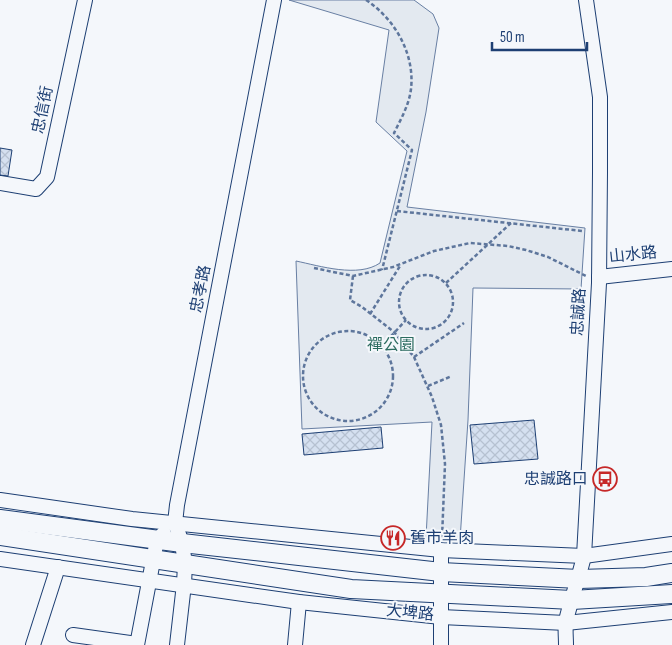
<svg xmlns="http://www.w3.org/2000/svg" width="672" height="645" font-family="'Sofia Sans Condensed','Noto Sans TC',sans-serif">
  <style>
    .green { fill: #e3e9f0; stroke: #687fa3 }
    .building { fill: url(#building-cross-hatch); stroke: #1d3f73 }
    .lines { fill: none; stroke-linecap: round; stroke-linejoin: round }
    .minor-casing { stroke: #1d3f73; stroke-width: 16 }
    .major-casing { stroke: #1d3f73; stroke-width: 20 }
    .path { stroke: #5e769c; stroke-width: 2.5; stroke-dasharray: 4 2.5; stroke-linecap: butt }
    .minor { stroke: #f4f7fb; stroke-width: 14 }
    .major { stroke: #f4f7fb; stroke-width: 18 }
    .labels { text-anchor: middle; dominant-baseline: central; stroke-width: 4; stroke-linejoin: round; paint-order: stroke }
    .street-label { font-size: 16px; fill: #1d3f73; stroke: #f4f7fb }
    .park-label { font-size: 16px; fill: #2c6c60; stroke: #f4f7fb }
    .poi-label { font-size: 16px; fill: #1d3f73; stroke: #f4f7fb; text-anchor: end }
  </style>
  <defs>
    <pattern id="building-cross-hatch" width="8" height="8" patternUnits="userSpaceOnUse" patternTransform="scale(1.25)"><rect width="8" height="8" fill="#d5e0f0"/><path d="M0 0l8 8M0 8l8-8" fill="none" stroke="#b6c1d1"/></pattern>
  </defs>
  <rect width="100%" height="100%" fill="#f4f7fb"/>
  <path class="green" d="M 289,0 L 414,0 L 433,14 L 439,28 L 426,112 L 407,207 L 585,228 L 581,289 L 473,288 L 468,420 L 460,540 L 426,538 L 432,422 L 302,429 L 296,261 C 320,266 358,278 380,263 L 407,151 L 376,122 L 389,30 Z"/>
  <g class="building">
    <path d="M 0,148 L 12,150 L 8,176 L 0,175 Z"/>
    <path d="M 534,420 L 538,459 L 474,464 L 470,425 Z"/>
    <path d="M 381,427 L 383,448 L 304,455 L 302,434 Z"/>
  </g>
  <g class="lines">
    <g class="minor-casing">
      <g id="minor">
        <path d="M 0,183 L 36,189 L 47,177 L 85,0"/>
        <path d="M 599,277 L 672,269"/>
        <path d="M 0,500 L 132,519 L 441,550 L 584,556 L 672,544"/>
        <path d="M 0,559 L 299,602 L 441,617 L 566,623 L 672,612"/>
        <path d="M 73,635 L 137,644"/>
        <path d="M 33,645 L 58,567"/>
        <path d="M 137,645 L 157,540 L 164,533"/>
        <path d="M 177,645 L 184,584 L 185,564 L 182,543 L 175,523 L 177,505 L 274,0"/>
        <path d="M 295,645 L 299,602"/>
        <path d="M 441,645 L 441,550"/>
        <path d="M 566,645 C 566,637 565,629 566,621 C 571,599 579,578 584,556 L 599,283 L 600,172 L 600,97 L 586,0"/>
      </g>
    </g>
    <g class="major-casing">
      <g id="major">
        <path d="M 0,519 L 182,543 L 441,572 L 579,579 L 646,577 L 672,573"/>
        <path d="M 0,536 L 351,589 L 572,600 L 672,594"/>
      </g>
    </g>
    <g class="path">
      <path d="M 366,0 C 395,19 415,54 411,89 C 409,105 401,119 394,133 L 412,150 L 382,270"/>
      <path d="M 397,211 L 582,231"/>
      <path d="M 314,268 L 353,276 L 393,267 L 434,251 L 470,243 L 508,246 L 526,250 L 548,257 L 586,276"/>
      <circle cx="426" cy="302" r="27"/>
      <path d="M 353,276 L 350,300 L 362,307 L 394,332 L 414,357 L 432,397 L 441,425 L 445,464 L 442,538"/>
      <path d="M 446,283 L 511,223"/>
      <path d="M 370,314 L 400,266"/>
      <circle cx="348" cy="376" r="45"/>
      <path d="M 382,346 L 406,320"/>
      <path d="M 414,357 L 464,323"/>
      <path d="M 428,386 L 452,376"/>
    </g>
    <use href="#minor" class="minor"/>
    <use href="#major" class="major"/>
  </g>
  <defs>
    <g id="bus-ring" transform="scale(1.25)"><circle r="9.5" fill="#f4f7fb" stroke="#c62828" stroke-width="1.5"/><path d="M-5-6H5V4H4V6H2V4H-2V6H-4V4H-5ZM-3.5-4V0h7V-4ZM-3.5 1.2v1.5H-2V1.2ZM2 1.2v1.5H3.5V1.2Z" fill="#c62828"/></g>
    <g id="restaurant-ring" transform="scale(1.25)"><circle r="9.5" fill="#f4f7fb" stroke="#c62828" stroke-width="1.5"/><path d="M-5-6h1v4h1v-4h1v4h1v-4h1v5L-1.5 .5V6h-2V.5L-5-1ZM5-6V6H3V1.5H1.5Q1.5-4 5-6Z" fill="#c62828"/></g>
  </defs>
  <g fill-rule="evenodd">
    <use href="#bus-ring" x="605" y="479"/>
    <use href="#restaurant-ring" x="393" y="538"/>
  </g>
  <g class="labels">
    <g class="street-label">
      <text transform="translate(43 110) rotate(-78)">忠信街</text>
      <text transform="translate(633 255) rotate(-6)">山水路</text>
      <text transform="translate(201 289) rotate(-79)">忠孝路</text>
      <text transform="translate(579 312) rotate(-87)">忠誠路</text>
      <text transform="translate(410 613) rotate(6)">大埤路</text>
    </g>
    <g class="park-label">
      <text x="391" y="345">禪公園</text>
    </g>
    <g class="poi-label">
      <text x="588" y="479">忠誠路口</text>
      <text x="410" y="538" text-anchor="start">舊市羊肉</text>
    </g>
  </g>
  <path d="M492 42v8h95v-8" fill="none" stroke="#1d3f73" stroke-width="2.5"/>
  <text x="500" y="42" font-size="15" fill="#1d3f73" stroke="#f4f7fb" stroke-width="4" paint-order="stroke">50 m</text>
</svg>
